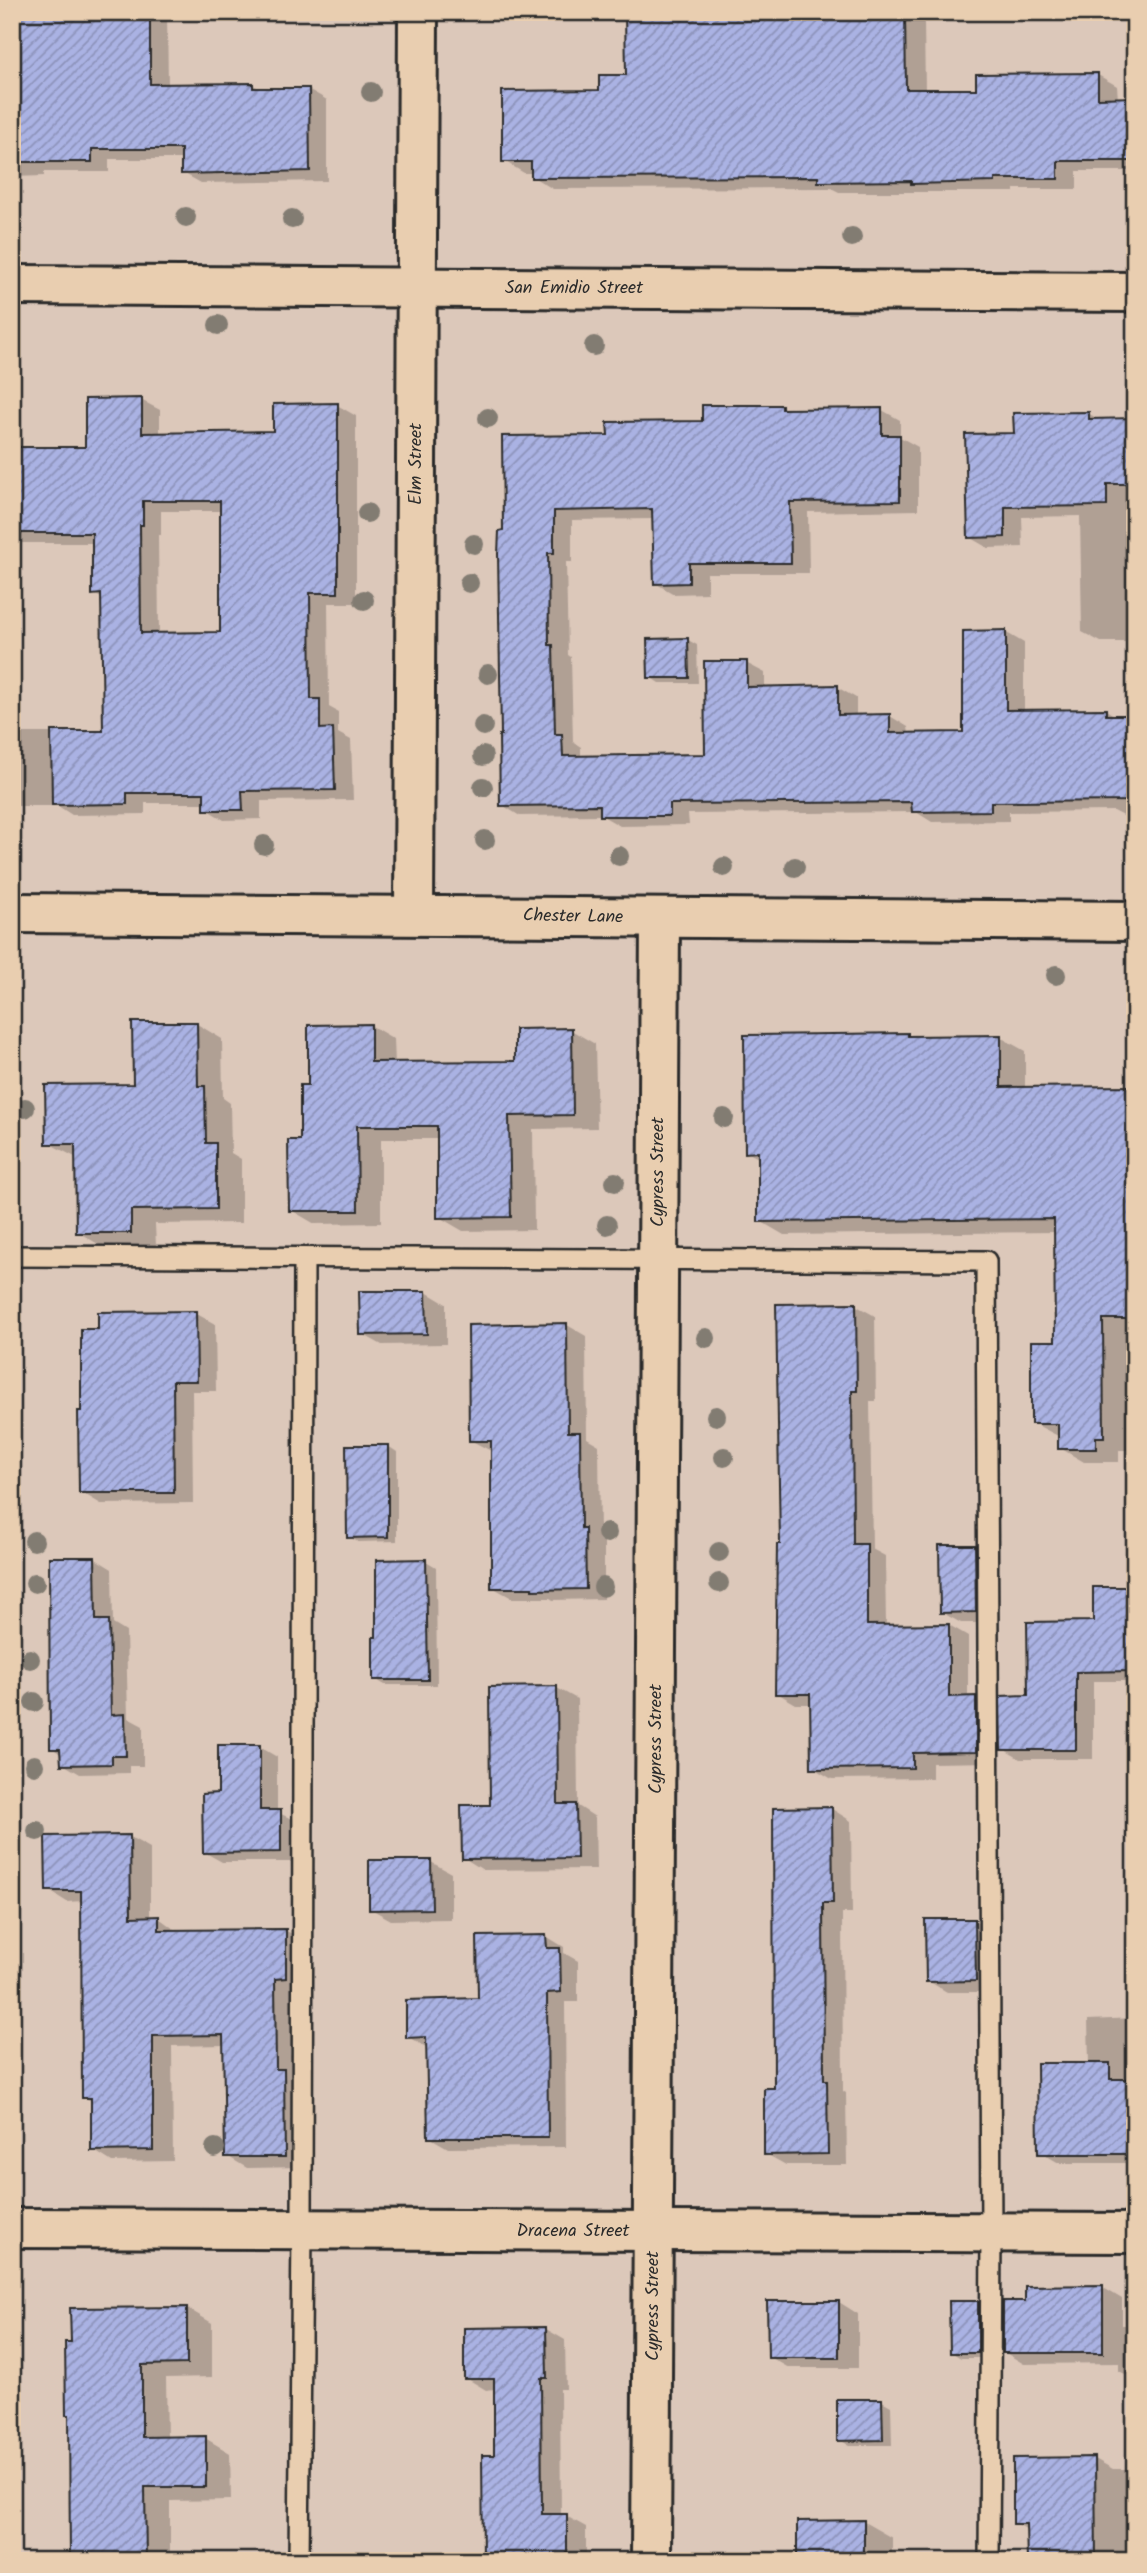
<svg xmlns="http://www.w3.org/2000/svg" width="1147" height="2573" font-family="Kalam,sans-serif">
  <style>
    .shadow { fill: #0003; fill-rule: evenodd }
    .building { fill: url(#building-hatch); stroke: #2b2b2b; stroke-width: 2; fill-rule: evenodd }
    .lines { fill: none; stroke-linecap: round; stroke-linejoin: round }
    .service-casing { stroke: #2b2b2b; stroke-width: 24 }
    .minor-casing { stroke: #2b2b2b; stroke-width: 44 }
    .service { stroke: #e9ceb0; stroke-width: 19 }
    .minor { stroke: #e9ceb0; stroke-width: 38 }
    .tree { fill: #827c72 }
    .labels { text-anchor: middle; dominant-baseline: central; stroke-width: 7; stroke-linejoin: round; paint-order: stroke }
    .street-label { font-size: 18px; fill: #2b2b2b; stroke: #e9ceb0 }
  </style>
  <defs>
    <pattern id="building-hatch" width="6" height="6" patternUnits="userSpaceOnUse" patternTransform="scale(1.75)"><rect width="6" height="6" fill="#aab2e3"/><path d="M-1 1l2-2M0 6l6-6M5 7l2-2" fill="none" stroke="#8b91b8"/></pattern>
  </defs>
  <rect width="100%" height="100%" fill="#dcc8ba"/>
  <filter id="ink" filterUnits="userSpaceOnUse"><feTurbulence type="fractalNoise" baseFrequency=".0143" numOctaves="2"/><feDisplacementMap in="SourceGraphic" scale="14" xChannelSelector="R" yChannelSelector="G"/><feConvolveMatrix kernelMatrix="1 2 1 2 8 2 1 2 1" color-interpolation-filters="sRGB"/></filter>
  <g filter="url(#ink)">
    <g class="shadow">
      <path d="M 12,12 L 167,12 L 168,86 L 253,85 L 261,89 L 308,89 L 327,100 L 327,181 L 201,183 L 183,173 L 183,159 L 109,159 L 109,172 L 44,172 L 44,176 L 12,177 Z"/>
      <path d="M 627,12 L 910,12 L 924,21 L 925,91 L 978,90 L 1098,75 L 1117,86 L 1118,99 L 1135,99 L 1135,171 L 1077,171 L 1077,189 L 1014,189 L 1014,192 L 839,192 L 831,188 L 553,189 L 533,177 L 533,173 L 524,173 L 504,161 L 601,91 L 628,76 Z"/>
      <path d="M 1092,12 L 1135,12 L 1135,18 L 1102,18 Z"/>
      <path d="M 141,400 L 160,410 L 160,434 L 275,433 L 337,405 L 356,416 L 356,603 L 328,603 L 329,707 L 338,712 L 338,733 L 351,740 L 353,800 L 261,801 L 261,819 L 224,820 L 206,809 L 206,803 L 145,803 L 145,814 L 72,815 L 58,806 L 12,806 L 12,720 L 16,722 L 16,733 L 105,733 L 103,599 L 94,594 L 93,543 L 12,543 L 12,449 L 87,449 ZM 161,511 L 221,511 L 221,634 L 159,634 L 158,535 L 161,535 Z"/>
      <path d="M 781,406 L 788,410 L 882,410 L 900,420 L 900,437 L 918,447 L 918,510 L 808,512 L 809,573 L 707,573 L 707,593 L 674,594 L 655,583 L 654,519 L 572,520 L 572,562 L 566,562 L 568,655 L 571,657 L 573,742 L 581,747 L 581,757 L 707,756 L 746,663 L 765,673 L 765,689 L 837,687 L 856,698 L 856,716 L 890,716 L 908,727 L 909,734 L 964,734 L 1005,632 L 1024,643 L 1024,711 L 1106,710 L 1117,717 L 1135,717 L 1135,822 L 1114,811 L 1009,812 L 1009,821 L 932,822 L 916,812 L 688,814 L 689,825 L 620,826 L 601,815 L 520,816 L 502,805 L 500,554 L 609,437 L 704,423 Z"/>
      <path d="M 1088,413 L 1101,421 L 1135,420 L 1135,642 L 1101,642 L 1082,632 L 1080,516 L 1022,517 L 1023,547 L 988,548 L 969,537 L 1015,435 Z"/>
      <path d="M 688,640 L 697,645 L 698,683 L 659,683 L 650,677 Z"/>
      <path d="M 197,1024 L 222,1039 L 223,1098 L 230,1103 L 231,1153 L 241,1159 L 241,1223 L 155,1224 L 156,1246 L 103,1247 L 78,1232 L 77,1158 L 48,1143 L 134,1086 Z"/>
      <path d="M 370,1025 L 394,1039 L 395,1064 L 517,1062 L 571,1030 L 595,1044 L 597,1128 L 533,1129 L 534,1230 L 463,1231 L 439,1217 L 439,1139 L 381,1139 L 381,1223 L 315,1224 L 291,1210 L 310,1086 Z"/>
      <path d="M 907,1035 L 913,1038 L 1000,1037 L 1025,1051 L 1025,1088 L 1135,1087 L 1135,1450 L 1119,1450 L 1119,1462 L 1084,1462 L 1060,1448 L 1060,1437 L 1033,1423 L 1057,1343 L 1056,1232 L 784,1235 L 760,1221 L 760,1159 L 747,1152 Z"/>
      <path d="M 426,1292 L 446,1304 L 446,1344 L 382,1345 L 362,1334 Z"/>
      <path d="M 855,1305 L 875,1316 L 876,1401 L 870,1401 L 872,1549 L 885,1556 L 886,1627 L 949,1625 L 968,1636 L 968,1698 L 976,1698 L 995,1709 L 995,1762 L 932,1763 L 932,1778 L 832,1779 L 813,1768 L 812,1704 L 796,1704 L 777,1693 L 782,1546 Z"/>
      <path d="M 195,1313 L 215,1324 L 216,1391 L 192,1391 L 193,1503 L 101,1504 L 81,1492 L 83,1413 L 100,1330 Z"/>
      <path d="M 567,1325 L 586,1336 L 587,1438 L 599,1445 L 600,1538 L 604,1540 L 604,1599 L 553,1600 L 550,1598 L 512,1598 L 492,1587 L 493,1452 L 470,1440 Z"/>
      <path d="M 388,1446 L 397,1452 L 397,1541 L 358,1542 L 349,1537 Z"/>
      <path d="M 1131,1509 L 1135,1509 L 1135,1681 L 1093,1681 L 1093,1759 L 1020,1759 L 1003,1749 L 1030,1697 L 1095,1623 L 1131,1589 Z"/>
      <path d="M 975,1546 L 994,1558 L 995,1623 L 961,1623 L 941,1612 Z"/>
      <path d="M 94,1558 L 112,1569 L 113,1624 L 126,1632 L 128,1718 L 143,1726 L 143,1766 L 129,1766 L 129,1773 L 80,1774 L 63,1764 L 62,1755 L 52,1748 Z"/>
      <path d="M 426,1561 L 436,1567 L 437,1685 L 385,1685 L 375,1679 Z"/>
      <path d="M 557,1688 L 577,1699 L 578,1806 L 595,1817 L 596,1869 L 483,1870 L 464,1858 Z"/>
      <path d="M 260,1747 L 277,1757 L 277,1812 L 298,1822 L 298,1862 L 222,1862 L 204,1852 L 220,1795 Z"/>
      <path d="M 832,1809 L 851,1821 L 852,1913 L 842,1913 L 843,2091 L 846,2093 L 847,2165 L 786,2165 L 766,2154 L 776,2090 Z"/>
      <path d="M 130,1837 L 150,1848 L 150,1918 L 159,1918 L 178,1932 L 285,1930 L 305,1942 L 304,2167 L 247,2168 L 227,2156 L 225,2045 L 172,2046 L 173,2161 L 112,2162 L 93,2150 L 93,2102 L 84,2097 L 83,1901 L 67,1902 L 48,1890 Z"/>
      <path d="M 431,1862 L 451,1873 L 451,1919 L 391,1920 L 371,1909 Z"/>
      <path d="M 975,1920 L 994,1932 L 995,1992 L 947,1992 L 928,1981 Z"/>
      <path d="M 546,1936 L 564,1947 L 564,1953 L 578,1961 L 578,2002 L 565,2002 L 566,2147 L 448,2148 L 429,2137 L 426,2047 L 408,2037 L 480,2000 Z"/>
      <path d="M 1135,2018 L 1135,2163 L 1059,2163 L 1040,2152 L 1089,2065 L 1088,2020 Z"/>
      <path d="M 1102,2287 L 1122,2299 L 1122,2325 L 1135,2325 L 1135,2379 L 1119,2371 L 1119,2363 L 1024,2364 L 1004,2352 L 1026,2302 Z"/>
      <path d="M 839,2302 L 858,2314 L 858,2368 L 789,2368 L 770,2357 Z"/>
      <path d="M 978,2302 L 987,2308 L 987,2358 L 961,2358 L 951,2352 Z"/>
      <path d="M 187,2308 L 212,2323 L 212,2377 L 166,2378 L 167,2439 L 205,2438 L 230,2453 L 231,2500 L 170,2501 L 170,2559 L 240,2558 L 246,2561 L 57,2561 L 72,2560 L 71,2416 Z"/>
      <path d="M 546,2329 L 565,2340 L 566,2389 L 560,2389 L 561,2516 L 566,2516 L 586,2527 L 586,2561 L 485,2561 L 495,2457 L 495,2389 L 486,2390 L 466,2378 Z"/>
      <path d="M 882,2401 L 891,2406 L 892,2445 L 849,2445 L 839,2440 Z"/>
      <path d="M 1095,2459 L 1113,2469 L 1135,2469 L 1135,2561 L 1028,2561 L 1028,2530 L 1015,2523 Z"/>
      <path d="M 864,2522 L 892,2538 L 892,2561 L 799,2561 Z"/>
    </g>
    <g class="building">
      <path d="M 12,12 L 150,12 L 150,84 L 253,83 L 253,88 L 309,88 L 310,171 L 181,174 L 181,149 L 92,149 L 92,162 L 12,162 Z"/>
      <path d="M 625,12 L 905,12 L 906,89 L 976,89 L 976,74 L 1098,73 L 1098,98 L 1135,97 L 1135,161 L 1058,161 L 1058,179 L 995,179 L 995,182 L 911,184 L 911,181 L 818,182 L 818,177 L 531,178 L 531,162 L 502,162 L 502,91 L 599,90 L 599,75 L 626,75 Z"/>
      <path d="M 142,398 L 142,433 L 273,431 L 273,404 L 338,403 L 338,593 L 310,593 L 311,699 L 320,699 L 320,729 L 333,728 L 335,790 L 242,791 L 243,810 L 204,810 L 204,793 L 127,793 L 127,804 L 52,805 L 51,731 L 103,731 L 101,594 L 92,595 L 92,533 L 12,533 L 12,447 L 85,447 L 85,399 ZM 143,501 L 220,501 L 220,632 L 141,633 L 140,525 L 143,525 Z"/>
      <path d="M 702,405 L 782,405 L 782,409 L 882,408 L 882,435 L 900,435 L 900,501 L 790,502 L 791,563 L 689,563 L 689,583 L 654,584 L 652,509 L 554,511 L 554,553 L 548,553 L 549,645 L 553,645 L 555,734 L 562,734 L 563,756 L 705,754 L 704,661 L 747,661 L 747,687 L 838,685 L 838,715 L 890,714 L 890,733 L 963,732 L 963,631 L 1006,630 L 1006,710 L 1106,709 L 1106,715 L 1135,715 L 1135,801 L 991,802 L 991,811 L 912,812 L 911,802 L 670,804 L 670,816 L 600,816 L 600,805 L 500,806 L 499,735 L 501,735 L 498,554 L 499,531 L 503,530 L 502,436 L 608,435 L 607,422 L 702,421 Z"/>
      <path d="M 1089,412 L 1089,419 L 1135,418 L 1135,484 L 1107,484 L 1107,506 L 1005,507 L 1005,537 L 968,538 L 965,434 L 1014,433 L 1013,413 Z"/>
      <path d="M 688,638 L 689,678 L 648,678 L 647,639 Z"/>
      <path d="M 132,1022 L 197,1022 L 198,1086 L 205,1086 L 206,1143 L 216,1143 L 216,1209 L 131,1210 L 131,1233 L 76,1233 L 75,1144 L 46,1144 L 45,1085 L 133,1084 Z"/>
      <path d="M 371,1024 L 371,1062 L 515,1061 L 515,1029 L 572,1028 L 573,1115 L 509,1116 L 511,1217 L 437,1218 L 437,1126 L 357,1126 L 358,1211 L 289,1211 L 288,1140 L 300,1140 L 300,1085 L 308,1085 L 308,1025 Z"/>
      <path d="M 908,1033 L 908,1036 L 1001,1035 L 1001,1087 L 1135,1086 L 1135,1319 L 1103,1319 L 1104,1437 L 1096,1437 L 1096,1449 L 1058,1449 L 1058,1424 L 1031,1424 L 1031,1341 L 1055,1341 L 1054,1219 L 758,1222 L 758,1152 L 745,1153 L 744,1035 Z"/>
      <path d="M 359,1291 L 426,1291 L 427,1334 L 360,1335 Z"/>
      <path d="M 856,1303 L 857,1391 L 852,1391 L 853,1544 L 867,1544 L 867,1625 L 949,1624 L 949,1697 L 976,1696 L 976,1752 L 913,1753 L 913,1768 L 811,1769 L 810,1694 L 775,1694 L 777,1544 L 780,1544 L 776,1304 Z"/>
      <path d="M 196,1311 L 197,1381 L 173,1381 L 174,1493 L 79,1493 L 78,1411 L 81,1411 L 81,1329 L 98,1329 L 98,1312 Z"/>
      <path d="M 567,1323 L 568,1432 L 580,1432 L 581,1528 L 585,1528 L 586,1589 L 532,1590 L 532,1588 L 491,1588 L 491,1441 L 469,1441 L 468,1325 Z"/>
      <path d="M 346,1445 L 388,1445 L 388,1537 L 347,1538 Z"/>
      <path d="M 939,1545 L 975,1545 L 976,1612 L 940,1613 Z"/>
      <path d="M 49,1557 L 95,1557 L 96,1620 L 109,1620 L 111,1715 L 125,1714 L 126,1756 L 112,1756 L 112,1764 L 61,1765 L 60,1749 L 50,1749 Z"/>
      <path d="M 426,1559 L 428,1680 L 373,1680 L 373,1637 L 376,1637 L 376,1560 Z"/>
      <path d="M 1093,1587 L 1135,1587 L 1135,1671 L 1076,1672 L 1076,1750 L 1001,1750 L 1000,1696 L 1028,1695 L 1027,1622 L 1093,1621 Z"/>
      <path d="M 557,1686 L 558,1804 L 576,1804 L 577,1858 L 462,1859 L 461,1805 L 490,1805 L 489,1687 Z"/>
      <path d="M 218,1745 L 260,1745 L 260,1810 L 281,1810 L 281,1852 L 203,1853 L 202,1794 L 218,1793 Z"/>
      <path d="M 832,1807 L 833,1903 L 823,1903 L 824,2080 L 827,2080 L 828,2154 L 764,2155 L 764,2088 L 774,2088 L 773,1808 Z"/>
      <path d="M 130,1835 L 131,1917 L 159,1916 L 159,1930 L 286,1929 L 286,1978 L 275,1979 L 276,2069 L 284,2069 L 285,2157 L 225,2157 L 223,2035 L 153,2036 L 153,2150 L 91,2151 L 91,2098 L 82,2098 L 81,1891 L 46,1891 L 45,1836 Z"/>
      <path d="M 369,1860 L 431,1860 L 432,1909 L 369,1910 Z"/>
      <path d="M 925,1919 L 975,1919 L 976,1981 L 926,1982 Z"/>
      <path d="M 546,1935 L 547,1948 L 560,1948 L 561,1992 L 547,1993 L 548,2138 L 428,2138 L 426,2037 L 406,2038 L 406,2000 L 478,1998 L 477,1936 Z"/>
      <path d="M 1037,2063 L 1110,2063 L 1110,2079 L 1135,2079 L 1135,2154 L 1038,2154 Z"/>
      <path d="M 1103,2285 L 1103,2353 L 1003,2353 L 1003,2301 L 1025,2301 L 1025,2286 Z"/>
      <path d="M 767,2301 L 839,2301 L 839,2358 L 768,2358 Z"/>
      <path d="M 949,2301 L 978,2301 L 978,2353 L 950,2353 Z"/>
      <path d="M 187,2307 L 187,2364 L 142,2365 L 142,2437 L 206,2436 L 206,2487 L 145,2487 L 146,2561 L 70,2561 L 69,2415 L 66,2415 L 65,2342 L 71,2342 L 70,2308 Z"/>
      <path d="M 546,2327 L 547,2378 L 541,2378 L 542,2514 L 567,2514 L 567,2561 L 483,2561 L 482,2455 L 494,2455 L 494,2379 L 464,2379 L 464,2328 Z"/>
      <path d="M 837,2399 L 882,2399 L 883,2440 L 837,2441 Z"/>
      <path d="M 1095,2457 L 1096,2561 L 1027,2561 L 1026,2524 L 1013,2524 L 1013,2458 Z"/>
      <path d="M 864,2520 L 864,2561 L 797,2561 L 797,2521 Z"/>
    </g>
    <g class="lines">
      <g class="service-casing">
        <g id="service">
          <path d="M 12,1256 L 986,1261 L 991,2233 L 989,2561"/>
          <path d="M 299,2561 L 302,2230 L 304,1258"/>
        </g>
      </g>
      <g class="minor-casing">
        <g id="minor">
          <path d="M 12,285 L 1135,292"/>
          <path d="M 12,913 L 1135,921"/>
          <path d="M 414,915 L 418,12"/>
          <path d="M 12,2228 L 1135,2233"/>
          <path d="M 651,2561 L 660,918"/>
        </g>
      </g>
      <use href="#service" class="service"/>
      <use href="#minor" class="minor"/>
    </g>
    <g class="tree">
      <circle cx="371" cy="92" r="10"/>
      <circle cx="186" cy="217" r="10"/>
      <circle cx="292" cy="219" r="10"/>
      <circle cx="852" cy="237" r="10"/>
      <circle cx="218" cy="325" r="10"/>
      <circle cx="594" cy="346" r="10"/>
      <circle cx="488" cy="418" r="10"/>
      <circle cx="367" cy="513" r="10"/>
      <circle cx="474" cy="544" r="10"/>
      <circle cx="469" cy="583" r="10"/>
      <circle cx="364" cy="600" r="10"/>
      <circle cx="488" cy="674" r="10"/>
      <circle cx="483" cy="726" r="10"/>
      <circle cx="483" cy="756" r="10"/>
      <circle cx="483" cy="787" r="10"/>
      <circle cx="485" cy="840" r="10"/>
      <circle cx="264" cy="845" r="10"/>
      <circle cx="619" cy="856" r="10"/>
      <circle cx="724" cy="867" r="10"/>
      <circle cx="795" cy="867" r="10"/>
      <circle cx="1056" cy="975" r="10"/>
      <circle cx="25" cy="1108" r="10"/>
      <circle cx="724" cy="1118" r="10"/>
      <circle cx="615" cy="1182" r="10"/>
      <circle cx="607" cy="1225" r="10"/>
      <circle cx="706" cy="1338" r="10"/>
      <circle cx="716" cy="1416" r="10"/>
      <circle cx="724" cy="1457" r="10"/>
      <circle cx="607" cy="1533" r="10"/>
      <circle cx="34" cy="1541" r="10"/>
      <circle cx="719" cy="1552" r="10"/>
      <circle cx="35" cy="1583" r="10"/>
      <circle cx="719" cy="1583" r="10"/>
      <circle cx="603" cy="1587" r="10"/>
      <circle cx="30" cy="1659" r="10"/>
      <circle cx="34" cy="1702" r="10"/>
      <circle cx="34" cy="1765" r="10"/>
      <circle cx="37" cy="1831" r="10"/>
      <circle cx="215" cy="2148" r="10"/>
    </g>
  </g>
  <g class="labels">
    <g class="street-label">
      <text x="574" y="288">San Emidio Street</text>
      <text transform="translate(416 464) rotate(-90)">Elm Street</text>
      <text transform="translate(573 917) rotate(1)">Chester Lane</text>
      <text transform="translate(658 1172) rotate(-90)">Cypress Street</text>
      <text transform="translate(656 1739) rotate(-90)">Cypress Street</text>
      <text x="573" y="2231">Dracena Street</text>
      <text transform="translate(653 2306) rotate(-90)">Cypress Street</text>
    </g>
  </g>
  <rect width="1147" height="2573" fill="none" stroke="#e9ceb0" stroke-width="42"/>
  <rect x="21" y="21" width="1105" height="2531" fill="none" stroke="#2b2b2b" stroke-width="2.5" filter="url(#ink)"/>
</svg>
